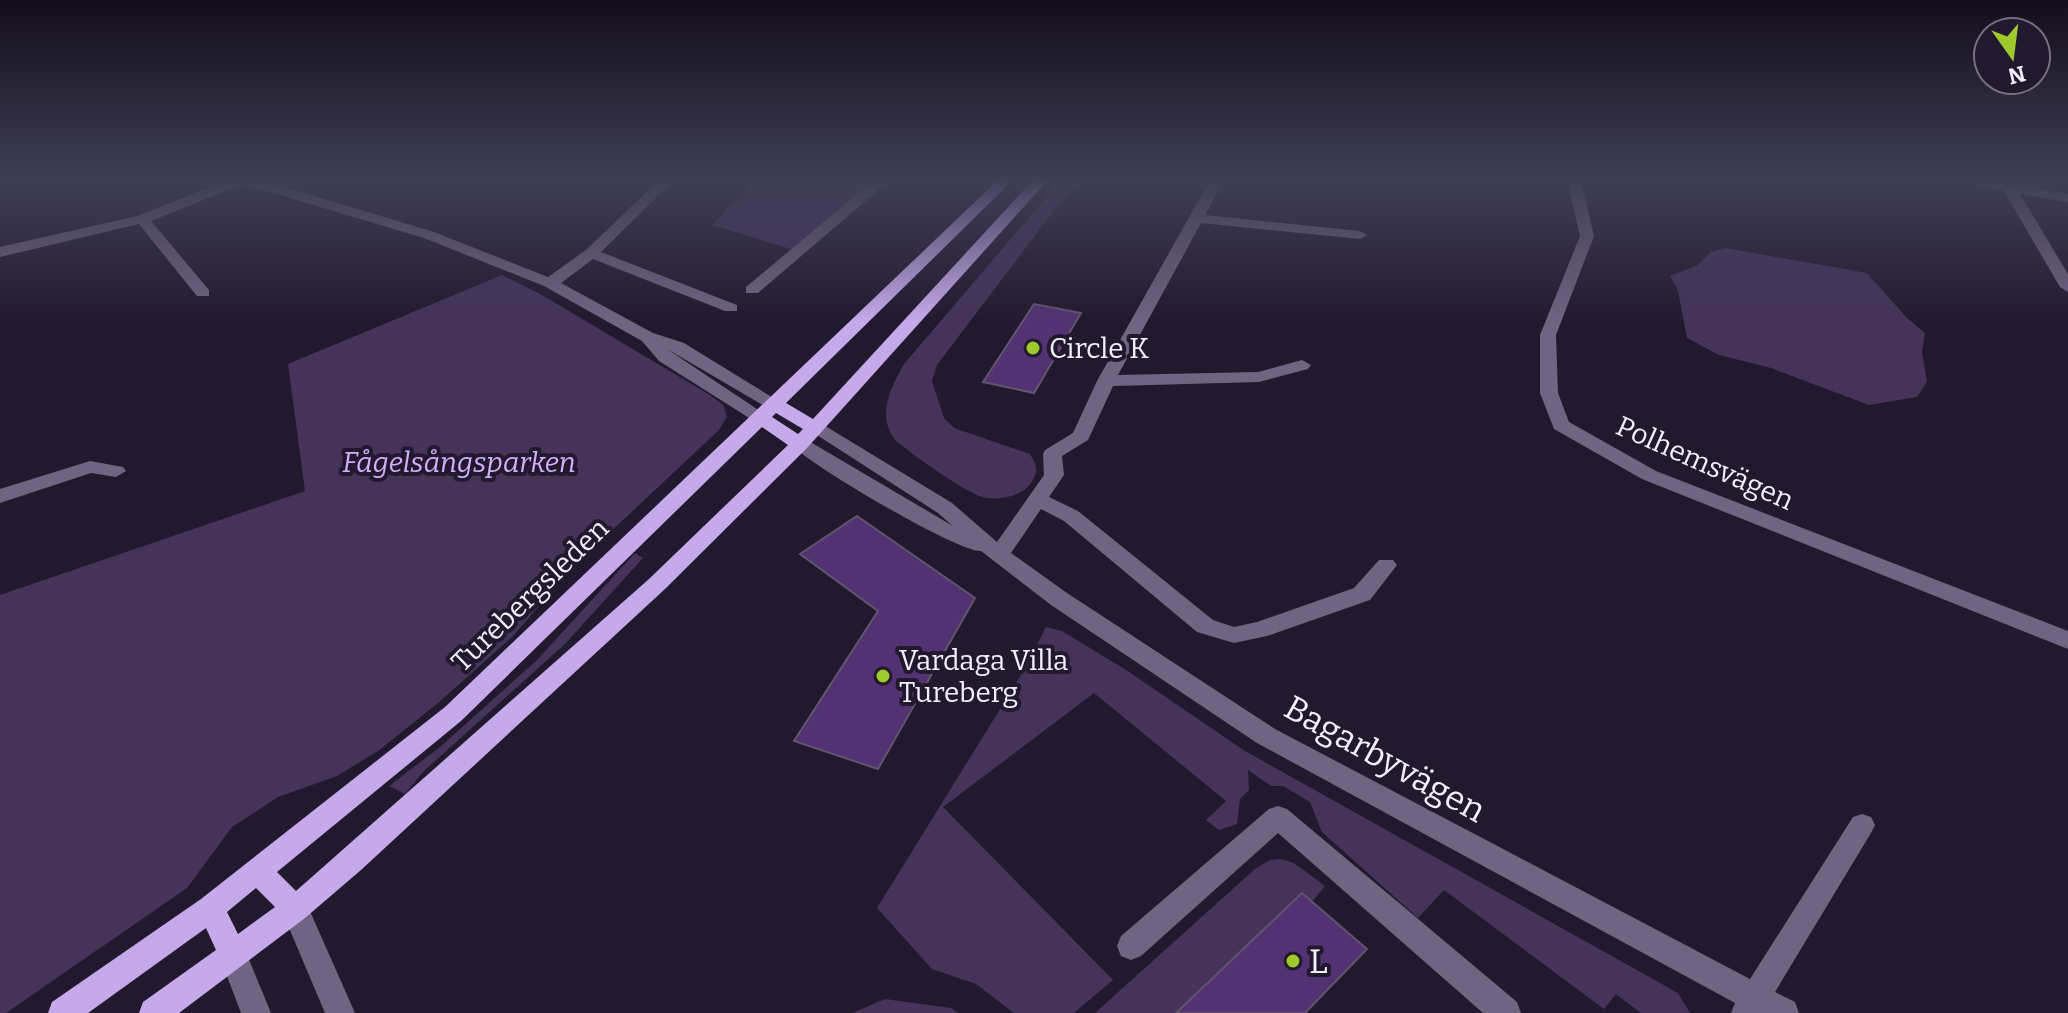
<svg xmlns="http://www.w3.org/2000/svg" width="2068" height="1013" font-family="Bitter,serif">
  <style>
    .green { fill: #45335a }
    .building { fill: #533274; stroke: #5f556d; stroke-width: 2 }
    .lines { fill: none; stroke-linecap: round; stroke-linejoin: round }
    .minor { fill: #716382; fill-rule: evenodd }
    .major { fill: #c6a9ea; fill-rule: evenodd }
    .poi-dot { fill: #9eca2e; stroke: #23192e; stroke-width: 3 }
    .labels { text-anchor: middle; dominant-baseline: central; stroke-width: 8; stroke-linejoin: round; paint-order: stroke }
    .poi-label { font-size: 28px; fill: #f4eefd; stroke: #23192e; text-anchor: start }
    .park-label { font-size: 28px; font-style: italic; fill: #d2affd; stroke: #23192e }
    .street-label { font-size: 28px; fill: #f4eefd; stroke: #23192e }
    .near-street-label { font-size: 34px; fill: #f4eefd; stroke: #23192e }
    .near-poi-label { font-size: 34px; fill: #f4eefd; stroke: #23192e; text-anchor: start }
  </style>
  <rect width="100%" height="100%" fill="#23192e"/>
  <g class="green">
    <path d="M 756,180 L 876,180 L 794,250 L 712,225 Z"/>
    <path d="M 1061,180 L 1081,180 L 1049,217 L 937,365 L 932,381 L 944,418 L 954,428 L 1030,454 C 1037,466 1039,471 1031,483 C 1023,496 1000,500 986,498 C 968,495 912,454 896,441 C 876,416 890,389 904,364 Z"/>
    <path d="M 1725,248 L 1867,273 L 1906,317 L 1925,333 L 1922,352 L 1927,382 L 1917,397 L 1869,405 L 1771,368 L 1719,355 L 1687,338 L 1678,291 L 1670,276 L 1698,265 L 1711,252 Z"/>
    <path d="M 502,275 L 542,295 L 710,395 L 723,405 L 727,417 L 719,430 L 575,565 L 513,636 L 438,703 L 378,751 L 337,776 L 278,797 L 232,827 L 187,888 L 6,1013 L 0,1013 L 0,595 L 305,491 L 288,364 Z"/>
    <path d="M 635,553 L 643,558 L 565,644 L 424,771 L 405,794 L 389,786 L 440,747 L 536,661 Z"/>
    <path d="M 1046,627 L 1062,631 L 1126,670 L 1245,751 L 1678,993 L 1690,1013 L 1641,1013 L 1616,994 L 1604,1009 L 1444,890 L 1418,918 L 1322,832 L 1310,802 L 1283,786 L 1271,786 L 1248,770 L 1249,790 L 1240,799 L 1237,824 L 1219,830 L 1206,820 L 1226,801 L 1094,693 L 943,807 L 1113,980 L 1074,1013 L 1014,1013 L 976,984 L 932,969 L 877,908 L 1023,672 Z"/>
    <path d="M 1280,859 L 1294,863 L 1325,886 L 1312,902 L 1302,893 L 1176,1013 L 1095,1013 L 1255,869 L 1270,860 Z"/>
    <path d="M 885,999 L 951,1008 L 959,1013 L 852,1013 Z"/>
  </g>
  <g class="building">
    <path d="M 1034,304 L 1081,313 L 1034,393 L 983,382 Z"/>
    <path d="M 857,516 L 975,598 L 878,769 L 794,741 L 878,611 L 800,554 Z"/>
    <path d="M 1302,893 L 1367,949 L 1305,1013 L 1176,1013 Z"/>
  </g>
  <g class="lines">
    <g class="minor">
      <path d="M 228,180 L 261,180 L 434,232 L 548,277 L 586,250 L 659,180 L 674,180 L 601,252 L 737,305 L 737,311 L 725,311 L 593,259 L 561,283 L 653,333 L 684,343 L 783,404 L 780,408 L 768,408 L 667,349 L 769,417 L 766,421 L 754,421 L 659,361 L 642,341 L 544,286 L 424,238 L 243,184 L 151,221 L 209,290 L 209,296 L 197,296 L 139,224 L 0,257 L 0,247 L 137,216 Z"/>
      <path d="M 874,180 L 890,180 L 758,293 L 746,293 L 746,287 Z"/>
      <path d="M 1210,180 L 1224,180 L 1205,215 L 1360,231 L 1367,235 L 1360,239 L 1201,223 L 1118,375 L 1258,372 L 1302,360 L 1311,365 L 1308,369 L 1259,382 L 1113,386 L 1088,440 L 1062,456 L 1064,475 L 1049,497 L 1078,511 L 1213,620 L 1234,627 L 1257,622 L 1354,588 L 1379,560 L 1393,560 L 1397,565 L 1370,600 L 1267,636 L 1234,643 L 1197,632 L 1064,521 L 1041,509 L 1011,553 L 1067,593 L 1275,729 L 1750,979 L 1853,817 L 1862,814 L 1871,817 L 1875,825 L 1871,833 L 1775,992 L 1795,1002 L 1799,1013 L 1731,1013 L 1735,1003 L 1257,743 L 1051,605 L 981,551 C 959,553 806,463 791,444 L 800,438 L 807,440 L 953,526 L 938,513 L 806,428 L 815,422 L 822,424 L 952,503 L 997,542 L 1044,475 L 1043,454 L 1045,450 L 1073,433 L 1097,381 Z"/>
      <path d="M 1567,180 L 1581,180 L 1594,236 L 1556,335 L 1558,393 L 1569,422 L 1656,471 L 2068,631 L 2068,649 L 1642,479 L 1554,429 L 1540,393 L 1540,335 L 1580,236 Z"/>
      <path d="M 1954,180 L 1987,180 L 2068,194 L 2068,202 L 2020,194 L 2068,274 L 2068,292 L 2060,287 L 2004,191 Z"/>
      <path d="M 90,461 L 123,467 L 126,471 L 116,477 L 91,473 L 0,503 L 0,489 Z"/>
      <path d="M 1278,806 L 1287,809 L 1517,1002 L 1521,1013 L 1483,1013 L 1278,833 L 1141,956 L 1131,960 L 1121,956 L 1117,946 L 1121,936 L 1269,809 Z"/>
      <path d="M 295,896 L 305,900 L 355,1013 L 325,1013 L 281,909 L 285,900 Z"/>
      <path d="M 233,941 L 243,945 L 271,1013 L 241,1013 L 219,955 L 223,945 Z"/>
    </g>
    <path class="major" d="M 998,180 L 1013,180 L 786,403 L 813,419 L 1033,180 L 1048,180 L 807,448 L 665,589 L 361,870 L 305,918 L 179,1013 L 139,1013 L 143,1002 L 216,950 L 206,928 L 88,1013 L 48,1013 L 52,1002 L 201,899 L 445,707 ZM 776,413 L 803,429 L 798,434 L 772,417 ZM 762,427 L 788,445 L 649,579 L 296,891 L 277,872 L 461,721 ZM 256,888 L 275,907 L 238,934 L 227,912 Z"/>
  </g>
  <linearGradient id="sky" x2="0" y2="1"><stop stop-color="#130e19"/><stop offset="0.56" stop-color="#3f3e57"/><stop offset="1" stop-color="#3f3e57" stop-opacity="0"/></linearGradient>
  <rect width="2068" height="322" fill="url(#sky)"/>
  <g class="poi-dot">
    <circle cx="1033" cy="348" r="8"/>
    <circle cx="883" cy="676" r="8"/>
    <circle cx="1293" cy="961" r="8"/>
  </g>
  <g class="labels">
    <g class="poi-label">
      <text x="1049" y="348">Circle K</text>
      <text x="899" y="660">Vardaga Villa<tspan x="899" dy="32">Tureberg</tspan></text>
    </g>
    <g class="park-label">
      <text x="459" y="462">Fågelsångsparken</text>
    </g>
    <g class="street-label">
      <text transform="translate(1705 463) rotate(24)">Polhemsvägen</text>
      <text transform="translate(530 595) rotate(-44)">Turebergsleden</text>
    </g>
    <g class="near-street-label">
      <text transform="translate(1385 759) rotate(29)">Bagarbyvägen</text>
    </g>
    <g class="near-poi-label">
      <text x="1309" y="961">L</text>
    </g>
  </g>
  <g transform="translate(2012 56) rotate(166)"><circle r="38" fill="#23192e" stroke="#776e81" stroke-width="2"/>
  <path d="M0-6L14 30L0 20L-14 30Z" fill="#9eca2e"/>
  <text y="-12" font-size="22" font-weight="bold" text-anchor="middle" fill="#f4eefd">N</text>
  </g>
</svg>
